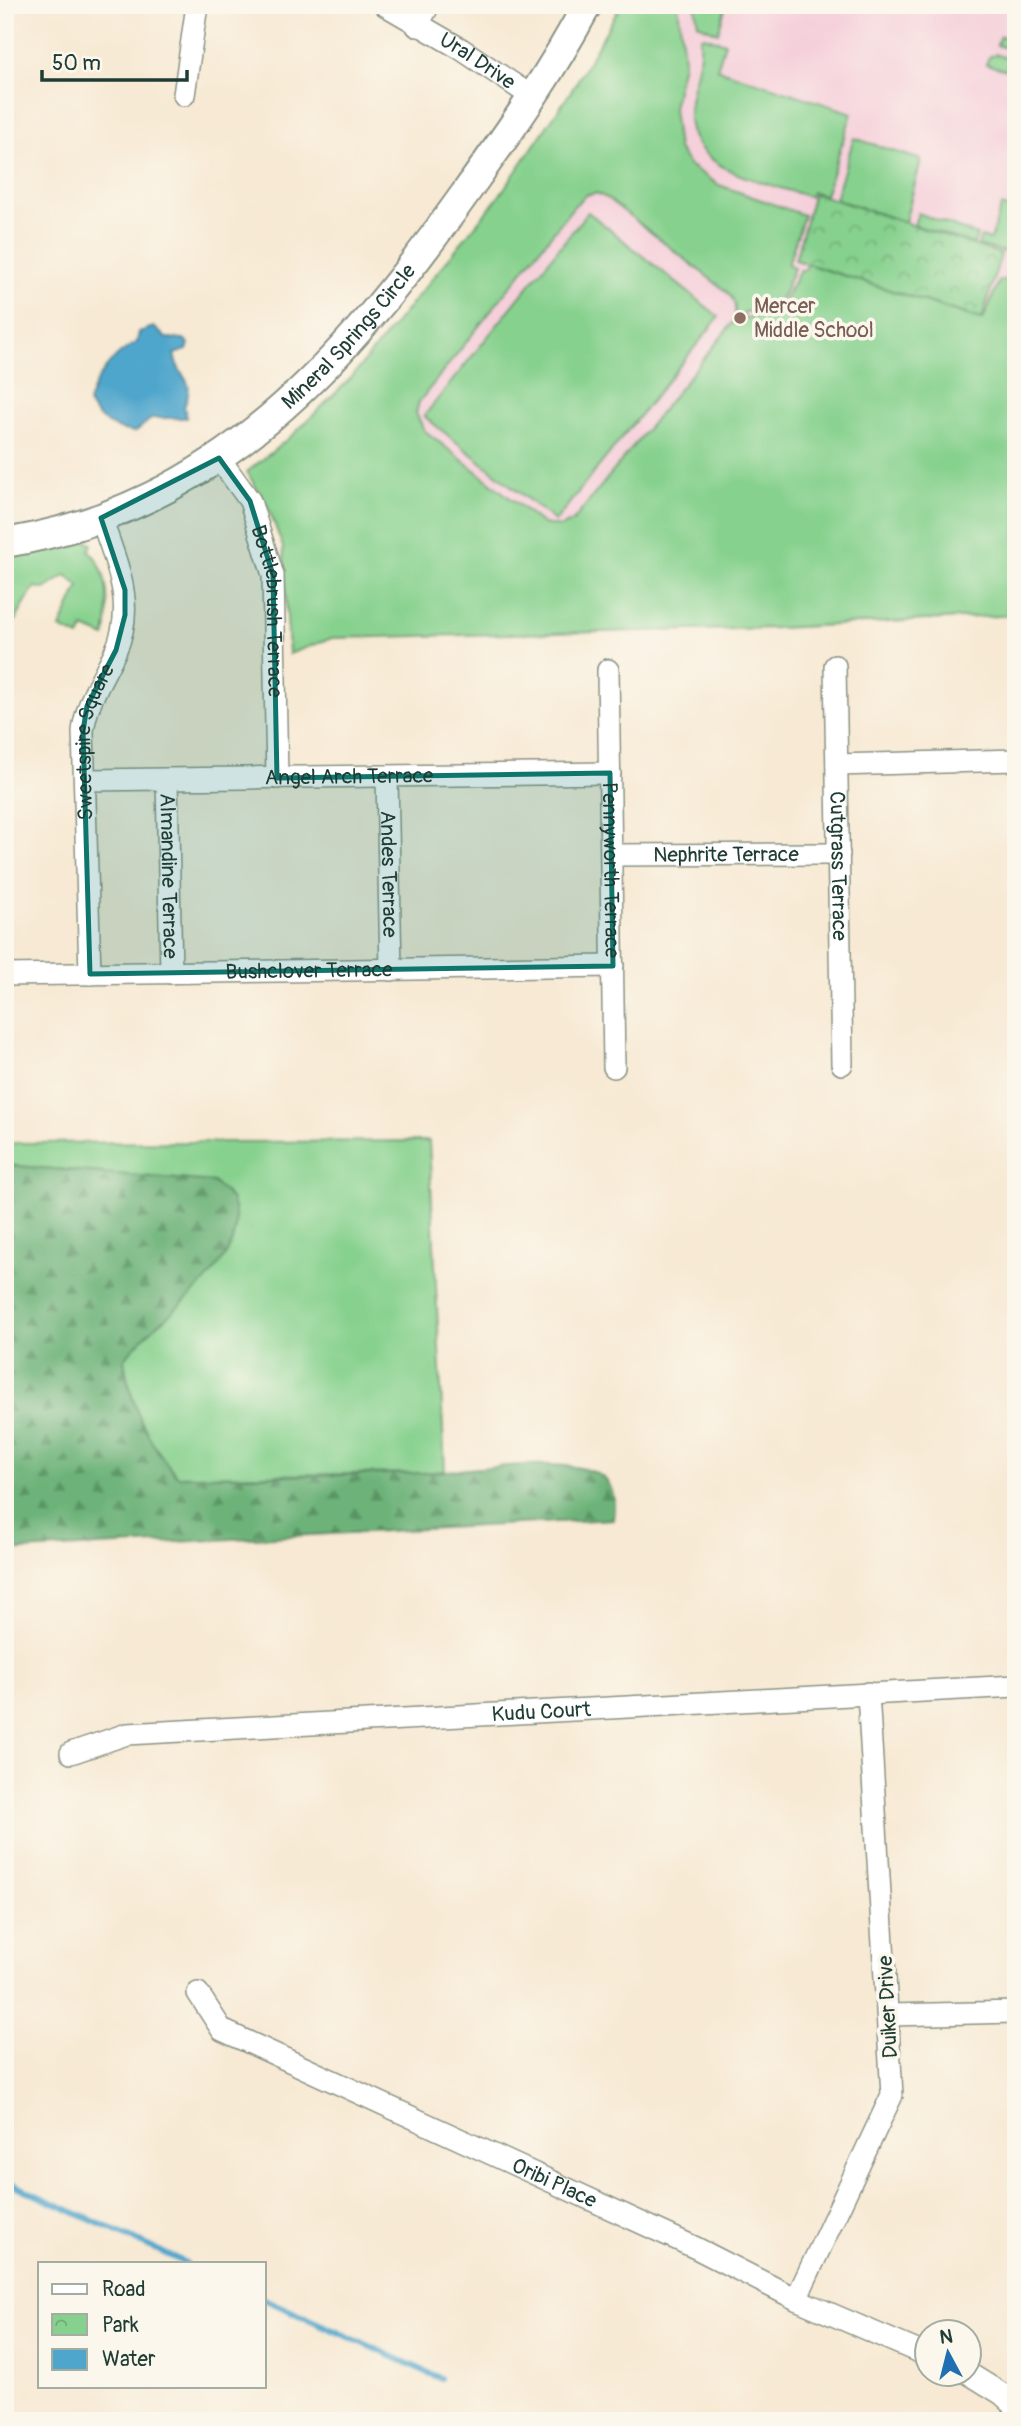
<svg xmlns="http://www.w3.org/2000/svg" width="1021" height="2426" font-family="Pangolin,sans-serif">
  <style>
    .built { fill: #f5cfda }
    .grass { fill: #87d18e; stroke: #538761; stroke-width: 2; fill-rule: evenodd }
    .forest { fill: url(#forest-firs); stroke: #467856; stroke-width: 2 }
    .park { fill: url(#park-crowns); stroke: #538761; stroke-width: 2 }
    .water { fill: #4fa6cc; stroke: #377280; stroke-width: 2 }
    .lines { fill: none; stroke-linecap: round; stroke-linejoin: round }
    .stream { stroke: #4fa6cc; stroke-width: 6 }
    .minor-casing { stroke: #8b9384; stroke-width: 24 }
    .tertiary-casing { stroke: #8b9384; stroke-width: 32 }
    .minor { stroke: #fff; stroke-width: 21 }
    .tertiary { stroke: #fff; stroke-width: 28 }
    .marked { fill: #0f766e; fill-opacity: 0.2; stroke: #0f766e; stroke-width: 5; stroke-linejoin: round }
    .education-dot { fill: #8d6e63; stroke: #fbf7ec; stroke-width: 2.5 }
    .labels { text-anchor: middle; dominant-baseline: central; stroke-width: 7; stroke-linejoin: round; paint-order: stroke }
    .street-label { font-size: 21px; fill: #1f3d34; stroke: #fbf7ec }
    .education-label { font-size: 21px; fill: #785e54; stroke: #fbf7ec; text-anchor: start }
  </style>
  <defs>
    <pattern id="forest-firs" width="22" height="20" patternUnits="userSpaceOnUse" patternTransform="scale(1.75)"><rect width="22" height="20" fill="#6db379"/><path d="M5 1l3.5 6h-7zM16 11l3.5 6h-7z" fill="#599364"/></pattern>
    <pattern id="park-crowns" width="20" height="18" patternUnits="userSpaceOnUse" patternTransform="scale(1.75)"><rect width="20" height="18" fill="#87d18e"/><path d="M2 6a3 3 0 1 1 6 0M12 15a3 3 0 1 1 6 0" fill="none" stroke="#6eab75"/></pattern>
  </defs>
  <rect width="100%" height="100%" fill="#fbf7ec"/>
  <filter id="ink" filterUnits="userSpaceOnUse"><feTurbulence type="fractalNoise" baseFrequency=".0143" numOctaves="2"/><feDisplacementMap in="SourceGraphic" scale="14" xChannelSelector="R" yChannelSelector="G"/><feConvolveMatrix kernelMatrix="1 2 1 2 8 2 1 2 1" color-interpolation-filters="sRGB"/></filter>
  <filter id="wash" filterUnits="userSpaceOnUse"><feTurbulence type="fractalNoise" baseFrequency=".00686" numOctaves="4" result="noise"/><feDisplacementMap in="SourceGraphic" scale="28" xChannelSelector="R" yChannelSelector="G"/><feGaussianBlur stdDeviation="1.57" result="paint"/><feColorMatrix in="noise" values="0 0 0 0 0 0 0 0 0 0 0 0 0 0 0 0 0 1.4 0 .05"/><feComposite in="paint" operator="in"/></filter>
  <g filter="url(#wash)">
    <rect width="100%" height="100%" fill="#f7e9d3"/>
    <path class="built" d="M 672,5 L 1016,5 L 1016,615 L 781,628 L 332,638 L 368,429 Z"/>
    <g class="grass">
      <path d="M 621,5 L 678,5 L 684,59 L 673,108 L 678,149 L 689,165 L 719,185 L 804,215 L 788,264 L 794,268 C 781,299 782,311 745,312 L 743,319 L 778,313 L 800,270 L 805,270 L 807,264 L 983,320 L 999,281 L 1016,278 L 1016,615 L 781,628 L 332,638 L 289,654 L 283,547 L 268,507 L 247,472 L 294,434 L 351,378 L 497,199 L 572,90 ZM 596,193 L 607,198 L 727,292 C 736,301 736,310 734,321 L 573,521 L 561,527 L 543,524 L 424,430 L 416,413 L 419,402 L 574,206 L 586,195 Z"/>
      <path d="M 695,5 L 726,5 L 718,33 L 698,24 Z"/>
      <path d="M 704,36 L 725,43 L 717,69 L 852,113 L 825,195 L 812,192 L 810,197 C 767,182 686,172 689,112 C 690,84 702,69 700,38 Z"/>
      <path d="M 1000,36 L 1016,40 L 1016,51 L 997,45 Z"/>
      <path d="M 995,54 L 1016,61 L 1016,73 L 986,64 L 989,57 Z"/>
      <path d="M 854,138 L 921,160 L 905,222 L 835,199 Z"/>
      <path d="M 1001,206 L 1016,211 L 1016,255 L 978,245 L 981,237 L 991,240 Z"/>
      <path d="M 588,212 L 719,317 L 555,521 L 424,416 Z"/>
      <path d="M 918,213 L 977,235 L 974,244 L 914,225 Z"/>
      <path d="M 84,540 L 92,544 L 89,551 C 110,568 110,612 105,637 L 84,628 L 79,637 L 60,628 L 79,586 L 66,575 L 45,589 L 36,587 L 31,592 L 5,640 L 5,558 Z"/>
      <path d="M 429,1141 L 445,1471 L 421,1473 L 177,1476 C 146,1440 131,1407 124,1360 L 138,1340 L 167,1318 L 213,1182 L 5,1165 L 5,1145 L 16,1143 Z"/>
    </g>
    <path class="forest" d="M 5,1165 L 213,1182 C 218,1187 229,1194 232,1201 C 256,1267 154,1315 124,1360 C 130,1405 147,1441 177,1476 C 258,1476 341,1476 422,1473 C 462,1471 569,1454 601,1476 C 615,1485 615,1505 613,1519 L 5,1551 Z"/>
    <path class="park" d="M 814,193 L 1001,254 L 982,319 L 795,260 Z"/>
    <path class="water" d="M 154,327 L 166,338 L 184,339 L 189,344 L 187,350 L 174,354 C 179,383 197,375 184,407 L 187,418 L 152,418 L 135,432 C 114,430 98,421 88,403 C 96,375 112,356 137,342 L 139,332 Z"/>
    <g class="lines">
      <g class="stream">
        <path d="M 5,2181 L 186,2263"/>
        <path d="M 264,2299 L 440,2378"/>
      </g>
    </g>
  </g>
  <g filter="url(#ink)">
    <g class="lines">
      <g class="minor-casing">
        <g id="minor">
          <path id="s1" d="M 385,5 L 461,49 L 534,98"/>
          <path d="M 417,26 L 429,5"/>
          <path d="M 184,95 L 197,5"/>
          <path id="s2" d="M 219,458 L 250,501 L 273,575 L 277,778"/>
          <path id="s3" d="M 835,666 L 842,1064"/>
          <path id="s4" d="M 608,670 L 614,1067"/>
          <path d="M 837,765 L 1016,760"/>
          <path id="s5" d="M 387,778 L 391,970"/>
          <path id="s6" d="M 87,780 L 610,773"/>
          <path id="s7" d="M 167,780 L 171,973"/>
          <path id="s8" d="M 612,855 L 839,854"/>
          <path id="s9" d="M 90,974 L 83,731 C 87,701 102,679 115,652 C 137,605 116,563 101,518"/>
          <path id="s10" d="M 5,975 L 613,966"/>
          <path id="s11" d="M 71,1753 L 127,1734 L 1016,1686"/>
          <path id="s12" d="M 198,1993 L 222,2030 L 696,2248 L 796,2299 L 926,2355"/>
          <path d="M 890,2015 L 1016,2012"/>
          <path d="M 796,2299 L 892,2095 L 868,1693"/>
          <path d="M 968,2373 L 1002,2394 L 1016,2407"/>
        </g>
      </g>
      <g class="tertiary-casing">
        <g id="tertiary">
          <path id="s13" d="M 5,543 C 218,508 345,361 464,195 C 509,132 550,75 587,5"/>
        </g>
      </g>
      <use href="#minor" class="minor"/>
      <use href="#tertiary" class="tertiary"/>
    </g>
  </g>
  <path class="marked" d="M 219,458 L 250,501 L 273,575 L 277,778 L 610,773 L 613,966 L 90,974 L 83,731 L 87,706 L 116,650 L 125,615 L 125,590 L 101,518 Z"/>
  <circle class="education-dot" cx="740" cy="318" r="7"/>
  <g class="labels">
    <g class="street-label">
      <text stroke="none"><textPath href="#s1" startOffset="108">Ural Drive</textPath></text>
      <text stroke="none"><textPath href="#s13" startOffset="410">Mineral Springs Circle</textPath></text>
      <text stroke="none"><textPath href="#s2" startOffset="166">Bottlebrush Terrace</textPath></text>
      <text stroke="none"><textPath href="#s9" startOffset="234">Sweetspire Square</textPath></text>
      <text stroke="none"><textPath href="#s6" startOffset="262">Angel Arch Terrace</textPath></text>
      <text stroke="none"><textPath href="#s8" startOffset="114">Nephrite Terrace</textPath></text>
      <text stroke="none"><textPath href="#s3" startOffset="200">Cutgrass Terrace</textPath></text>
      <text stroke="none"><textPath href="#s4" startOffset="200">Pennyworth Terrace</textPath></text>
      <text stroke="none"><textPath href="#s5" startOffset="96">Andes Terrace</textPath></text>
      <text stroke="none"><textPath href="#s7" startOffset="96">Almandine Terrace</textPath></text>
      <text stroke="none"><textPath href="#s10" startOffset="304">Bushclover Terrace</textPath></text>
      <text stroke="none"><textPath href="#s11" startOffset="474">Kudu Court</textPath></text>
      <text transform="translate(888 2007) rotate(-93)">Duiker Drive</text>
      <text stroke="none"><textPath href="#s12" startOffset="410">Oribi Place</textPath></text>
    </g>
    <g class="education-label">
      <text x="754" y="306">Mercer<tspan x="754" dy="24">Middle School</tspan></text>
    </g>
  </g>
  <rect width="1021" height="2426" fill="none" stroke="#fbf7ec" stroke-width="28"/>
  <rect x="38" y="2262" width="228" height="126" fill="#fbf7ec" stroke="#a3ada2" stroke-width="2"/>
  <rect x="52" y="2284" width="35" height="10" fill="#ffffff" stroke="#a3ada2" stroke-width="2"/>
  <text x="102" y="2296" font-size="21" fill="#1f3d34">Road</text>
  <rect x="52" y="2314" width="35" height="21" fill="url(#park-crowns)" stroke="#a3ada2" stroke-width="2"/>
  <text x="102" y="2332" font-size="21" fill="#1f3d34">Park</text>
  <rect x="52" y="2349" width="35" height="21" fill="#4fa6cc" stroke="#a3ada2" stroke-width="2"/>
  <text x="102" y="2366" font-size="21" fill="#1f3d34">Water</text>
  <g transform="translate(948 2353) rotate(353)"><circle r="33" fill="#fbf7ec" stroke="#a3ada2" stroke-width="2"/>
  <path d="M0-5L12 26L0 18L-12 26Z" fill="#1f6fb2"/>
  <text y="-10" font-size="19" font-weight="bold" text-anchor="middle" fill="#1f3d34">N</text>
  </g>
  <path d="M42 70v10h145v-10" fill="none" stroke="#1f3d34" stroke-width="3.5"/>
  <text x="52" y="70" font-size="21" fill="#1f3d34" stroke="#fbf7ec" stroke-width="5" paint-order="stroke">50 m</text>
</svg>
